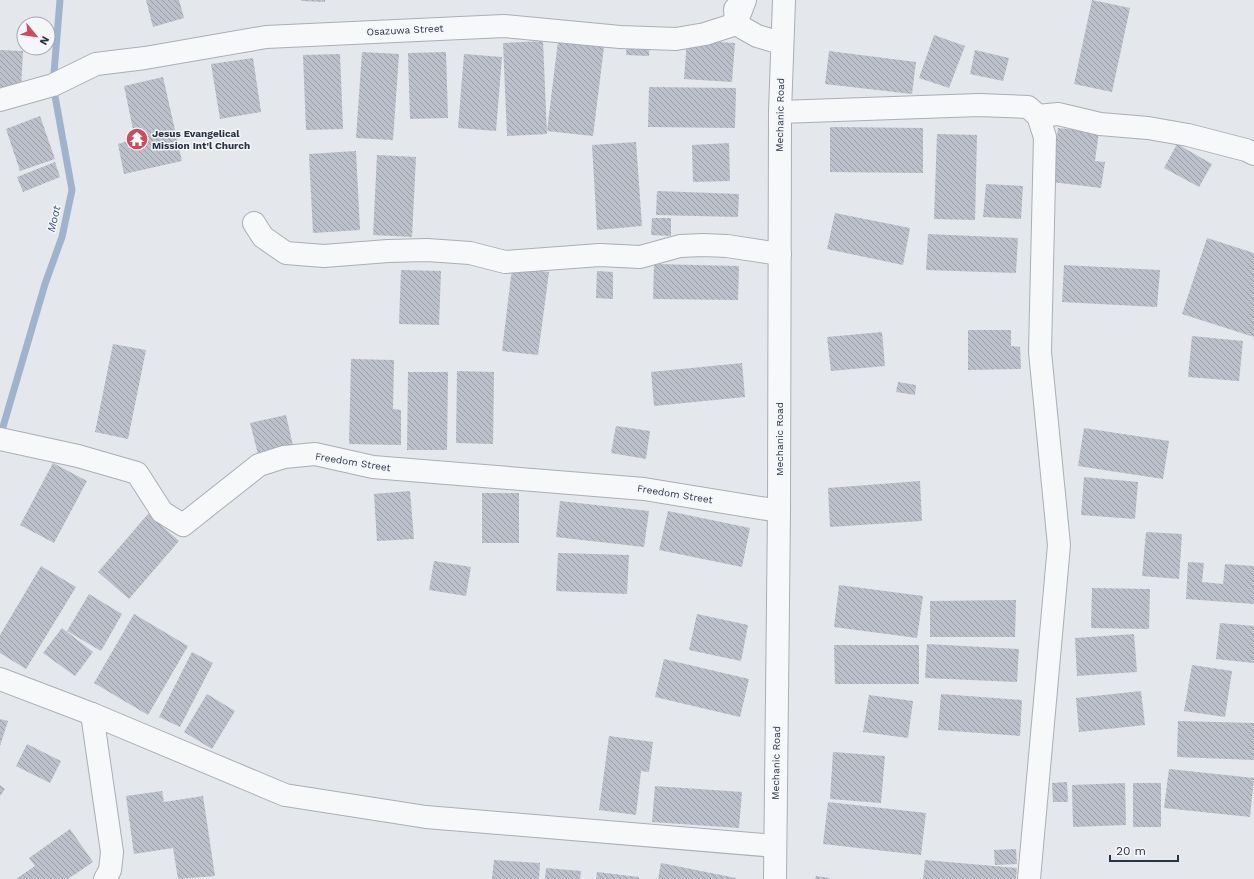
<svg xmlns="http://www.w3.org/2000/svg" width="1254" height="879" font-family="'Work Sans',sans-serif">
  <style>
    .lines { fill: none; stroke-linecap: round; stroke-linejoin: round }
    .stream { stroke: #9fb4cc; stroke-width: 7 }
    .building { fill: url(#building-back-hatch) }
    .minor-casing { stroke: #a9aeb7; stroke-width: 24 }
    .minor { stroke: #f7f8fa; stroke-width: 22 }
    .labels { text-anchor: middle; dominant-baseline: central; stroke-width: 3; stroke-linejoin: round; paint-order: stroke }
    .street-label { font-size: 10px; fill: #2b3445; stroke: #f4f6f9 }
    .poi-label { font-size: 10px; font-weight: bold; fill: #2b3445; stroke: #f4f6f9; text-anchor: start }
    .water-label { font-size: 11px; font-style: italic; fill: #34527a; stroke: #f4f6f9 }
  </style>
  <defs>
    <pattern id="building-back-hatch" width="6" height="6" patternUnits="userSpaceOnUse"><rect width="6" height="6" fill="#bbc0ca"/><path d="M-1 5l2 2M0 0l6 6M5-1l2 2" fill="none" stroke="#989da6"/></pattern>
  </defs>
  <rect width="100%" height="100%" fill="#e4e7ec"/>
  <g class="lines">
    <path class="stream" d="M 0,437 L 45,284 L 62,237 L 72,190 L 53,85 L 60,0"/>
  </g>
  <g class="building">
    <path d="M 146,0 L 179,0 L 184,18 L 153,27 Z"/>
    <path d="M 301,0 L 325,0 L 325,2 L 301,1 Z"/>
    <path d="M 1092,0 L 1130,8 L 1112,92 L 1074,84 Z"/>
    <path d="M 934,35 L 965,46 L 949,88 L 919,78 Z"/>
    <path d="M 627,40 L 650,41 L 649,56 L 626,55 Z"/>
    <path d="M 687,40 L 735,43 L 732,82 L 684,79 Z"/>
    <path d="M 543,41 L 547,134 L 507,136 L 503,43 Z"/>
    <path d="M 558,41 L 604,47 L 593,136 L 547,131 Z"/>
    <path d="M 0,50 L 23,51 L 21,90 L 0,90 Z"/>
    <path d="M 975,50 L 1009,58 L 1003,81 L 970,74 Z"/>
    <path d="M 829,51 L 916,62 L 912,94 L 825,84 Z"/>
    <path d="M 362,52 L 399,54 L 393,140 L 356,138 Z"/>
    <path d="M 446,52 L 448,118 L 410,119 L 408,53 Z"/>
    <path d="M 340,54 L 343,129 L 306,130 L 303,55 Z"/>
    <path d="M 464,54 L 502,57 L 496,131 L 458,128 Z"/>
    <path d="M 253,58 L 261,112 L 220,119 L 211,64 Z"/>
    <path d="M 163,77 L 182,161 L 124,174 L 118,144 L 135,139 L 124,86 Z"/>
    <path d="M 649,87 L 736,88 L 735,128 L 648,127 Z"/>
    <path d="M 40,116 L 55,159 L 20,171 L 6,129 Z"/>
    <path d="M 830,127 L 923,128 L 923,173 L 830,172 Z"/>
    <path d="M 1058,128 L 1099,132 L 1095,161 L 1105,162 L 1101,188 L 1052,182 Z"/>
    <path d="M 937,134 L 977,135 L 975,220 L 934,219 Z"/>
    <path d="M 636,142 L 642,226 L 597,230 L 592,145 Z"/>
    <path d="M 729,143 L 730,181 L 693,182 L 692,145 Z"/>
    <path d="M 1177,144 L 1212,164 L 1199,187 L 1164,168 Z"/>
    <path d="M 356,151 L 360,230 L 313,233 L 309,154 Z"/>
    <path d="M 377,155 L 416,157 L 412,237 L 373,235 Z"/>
    <path d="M 55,162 L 60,177 L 23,192 L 17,177 Z"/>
    <path d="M 986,184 L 1023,186 L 1021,219 L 983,217 Z"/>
    <path d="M 657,191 L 739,194 L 738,217 L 656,215 Z"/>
    <path d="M 835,213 L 910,228 L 903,265 L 827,249 Z"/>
    <path d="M 652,218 L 671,218 L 671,236 L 651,235 Z"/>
    <path d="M 928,234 L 1018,238 L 1016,273 L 926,270 Z"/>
    <path d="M 1207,238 L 1254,253 L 1254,337 L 1182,314 Z"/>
    <path d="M 654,264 L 739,266 L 738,300 L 653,299 Z"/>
    <path d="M 1064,265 L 1160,270 L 1157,307 L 1062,302 Z"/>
    <path d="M 512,268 L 549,272 L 538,355 L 502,351 Z"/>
    <path d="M 401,270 L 441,271 L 439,325 L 399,324 Z"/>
    <path d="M 597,271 L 613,272 L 613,299 L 596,298 Z"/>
    <path d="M 968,330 L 1011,330 L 1011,346 L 1020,347 L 1021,369 L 968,370 Z"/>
    <path d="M 882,332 L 885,366 L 831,371 L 827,337 Z"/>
    <path d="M 1192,336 L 1243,341 L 1239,381 L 1188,377 Z"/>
    <path d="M 113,344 L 146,350 L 128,439 L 95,432 Z"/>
    <path d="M 351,359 L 394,360 L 393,409 L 401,410 L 401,445 L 349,444 Z"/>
    <path d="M 742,363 L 745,397 L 654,406 L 651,372 Z"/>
    <path d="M 457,371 L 494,372 L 493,444 L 456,443 Z"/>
    <path d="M 408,372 L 448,372 L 447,450 L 407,450 Z"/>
    <path d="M 898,382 L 916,385 L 915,395 L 896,392 Z"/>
    <path d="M 286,415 L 294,450 L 259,458 L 250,423 Z"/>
    <path d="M 616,426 L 650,431 L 646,459 L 611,453 Z"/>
    <path d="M 1084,428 L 1169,441 L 1163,479 L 1078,466 Z"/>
    <path d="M 53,463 L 87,481 L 54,543 L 20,525 Z"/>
    <path d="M 1084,477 L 1138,482 L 1135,519 L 1081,515 Z"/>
    <path d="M 920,481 L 922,521 L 830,527 L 828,488 Z"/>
    <path d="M 410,491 L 414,539 L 377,541 L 374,494 Z"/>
    <rect x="482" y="493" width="37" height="50"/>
    <path d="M 560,501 L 649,511 L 644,547 L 556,537 Z"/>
    <path d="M 668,511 L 750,528 L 742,567 L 659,550 Z"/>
    <path d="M 148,514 L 179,541 L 129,599 L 98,572 Z"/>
    <path d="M 1146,532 L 1182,534 L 1179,579 L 1142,576 Z"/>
    <path d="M 558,553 L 629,555 L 627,594 L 556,591 Z"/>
    <path d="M 434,561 L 471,567 L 466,596 L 429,590 Z"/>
    <path d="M 1188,562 L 1204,563 L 1202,582 L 1223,584 L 1225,564 L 1254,566 L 1254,604 L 1186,599 Z"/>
    <path d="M 41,566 L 76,587 L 26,669 L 0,653 L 0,635 Z"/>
    <path d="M 839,585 L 923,596 L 917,638 L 834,627 Z"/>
    <path d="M 1092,588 L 1150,589 L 1149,629 L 1091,628 Z"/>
    <path d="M 89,594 L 122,614 L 101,651 L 67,631 Z"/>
    <path d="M 1016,600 L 1015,637 L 930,637 L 930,601 Z"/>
    <path d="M 134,614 L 188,646 L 148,715 L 94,683 Z"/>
    <path d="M 697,614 L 748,625 L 741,661 L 689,650 Z"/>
    <path d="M 1220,623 L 1254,626 L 1254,663 L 1216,659 Z"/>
    <path d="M 62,628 L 93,652 L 75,676 L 43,653 Z"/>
    <path d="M 1134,634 L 1137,672 L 1077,676 L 1075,638 Z"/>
    <path d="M 927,644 L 1019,649 L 1017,682 L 925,678 Z"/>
    <path d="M 834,645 L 919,645 L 919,684 L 835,684 Z"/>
    <path d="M 192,652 L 213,663 L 180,727 L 159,717 Z"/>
    <path d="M 664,659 L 749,679 L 740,717 L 655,697 Z"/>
    <path d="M 1192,665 L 1232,671 L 1225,717 L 1184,711 Z"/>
    <path d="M 1141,691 L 1145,725 L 1079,732 L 1076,698 Z"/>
    <path d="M 207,694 L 235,711 L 212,749 L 184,732 Z"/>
    <path d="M 941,694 L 1022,700 L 1020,736 L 938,730 Z"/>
    <path d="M 869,695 L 913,701 L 908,738 L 863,732 Z"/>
    <path d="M 0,719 L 8,721 L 0,746 Z"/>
    <path d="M 1178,721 L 1254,723 L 1254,760 L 1177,757 Z"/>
    <path d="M 609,736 L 653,742 L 649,772 L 641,771 L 636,815 L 599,810 Z"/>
    <path d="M 27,744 L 61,761 L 50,783 L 16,766 Z"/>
    <path d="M 833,752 L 885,756 L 881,803 L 830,799 Z"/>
    <path d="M 1169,769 L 1254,778 L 1250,817 L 1164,808 Z"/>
    <path d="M 1067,782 L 1068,802 L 1053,802 L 1052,783 Z"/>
    <path d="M 1125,783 L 1126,825 L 1073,827 L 1072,785 Z"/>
    <rect x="1133" y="783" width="28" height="44"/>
    <path d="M 0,785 L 5,789 L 0,796 Z"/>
    <path d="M 655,786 L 742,792 L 739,828 L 652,822 Z"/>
    <path d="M 162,791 L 164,802 L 203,796 L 215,876 L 178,879 L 173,848 L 134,854 L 126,796 Z"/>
    <path d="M 828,802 L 926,813 L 921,855 L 823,844 Z"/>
    <path d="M 70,829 L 93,862 L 68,879 L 16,879 L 35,866 L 29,858 Z"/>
    <path d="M 1016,849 L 1017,864 L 995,865 L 994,850 Z"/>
    <path d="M 494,860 L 540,863 L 539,879 L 492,879 Z"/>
    <path d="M 925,860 L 1017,868 L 1016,879 L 923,879 Z"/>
    <path d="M 661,863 L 736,878 L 736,879 L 658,879 Z"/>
    <path d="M 546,868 L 581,871 L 580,879 L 545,879 Z"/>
    <path d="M 597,872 L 639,877 L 639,879 L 596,879 Z"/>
    <path d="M 816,876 L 830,878 L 830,879 L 815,879 Z"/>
  </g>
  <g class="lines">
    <g class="minor-casing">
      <g id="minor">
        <path d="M 735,9 L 736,24 L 757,36 L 781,43"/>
        <path d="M 0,100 L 53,85 L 96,64 L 145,58 L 266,37 L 504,26 L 620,37 L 676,39 L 705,34 L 736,24 L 745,0"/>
        <path d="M 780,112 L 979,105 L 1028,107 L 1038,116 L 1045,137 L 1040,352 L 1059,545 L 1029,879"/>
        <path d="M 1038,116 L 1058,114 L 1100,124 L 1148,128 L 1188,135 L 1246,150 L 1254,154"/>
        <path d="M 254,223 L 263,237 L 286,253 L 324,256 L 388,251 L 427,250 L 470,253 L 505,262 L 600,255 L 640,257 L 680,246 L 703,245 L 727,246 L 780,254"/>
        <path d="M 0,439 L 78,456 L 137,473 L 162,512 L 183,525 L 259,465 L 284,457 L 315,454 L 373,467 L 644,489 L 779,511"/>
        <path d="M 0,679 L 92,714 L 285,795 L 426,817 L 775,846"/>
        <path d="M 92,714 L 112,852 L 110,870 L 105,879"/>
        <path d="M 775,879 L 779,511 L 780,112 L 784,0"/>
      </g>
    </g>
    <use href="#minor" class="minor"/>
  </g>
  <defs>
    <g id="temple-disc" transform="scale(1.15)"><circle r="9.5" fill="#d1495b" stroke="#f4f6f9"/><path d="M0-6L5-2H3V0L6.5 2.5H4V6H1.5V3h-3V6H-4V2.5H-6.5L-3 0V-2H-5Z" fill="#fff"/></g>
  </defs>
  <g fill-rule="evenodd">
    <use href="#temple-disc" x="137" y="139"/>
  </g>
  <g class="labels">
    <g class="street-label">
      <text transform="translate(405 30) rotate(-3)">Osazuwa Street</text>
      <text transform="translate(780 115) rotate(-89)">Mechanic Road</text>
      <text transform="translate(779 439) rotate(-90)">Mechanic Road</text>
      <text transform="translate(353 462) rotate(9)">Freedom Street</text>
      <text transform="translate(675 494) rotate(9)">Freedom Street</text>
      <text transform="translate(776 763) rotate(-89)">Mechanic Road</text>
    </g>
    <g class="poi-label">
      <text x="152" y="133">Jesus Evangelical<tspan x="152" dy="12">Mission Int'l Church</tspan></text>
    </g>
    <g class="water-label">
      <text transform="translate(54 219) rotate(-77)">Moat</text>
    </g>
  </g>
  <g transform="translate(36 36) rotate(119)"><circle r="19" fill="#f4f6f9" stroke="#a4a8b1"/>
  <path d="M0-3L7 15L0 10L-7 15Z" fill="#d1495b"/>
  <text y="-6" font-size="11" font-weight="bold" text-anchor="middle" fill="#2b3445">N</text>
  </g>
  <path d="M1110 855v6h68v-6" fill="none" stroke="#2b3445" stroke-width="2"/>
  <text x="1116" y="855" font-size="12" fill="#2b3445" stroke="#f4f6f9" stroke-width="3" paint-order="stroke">20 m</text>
</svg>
